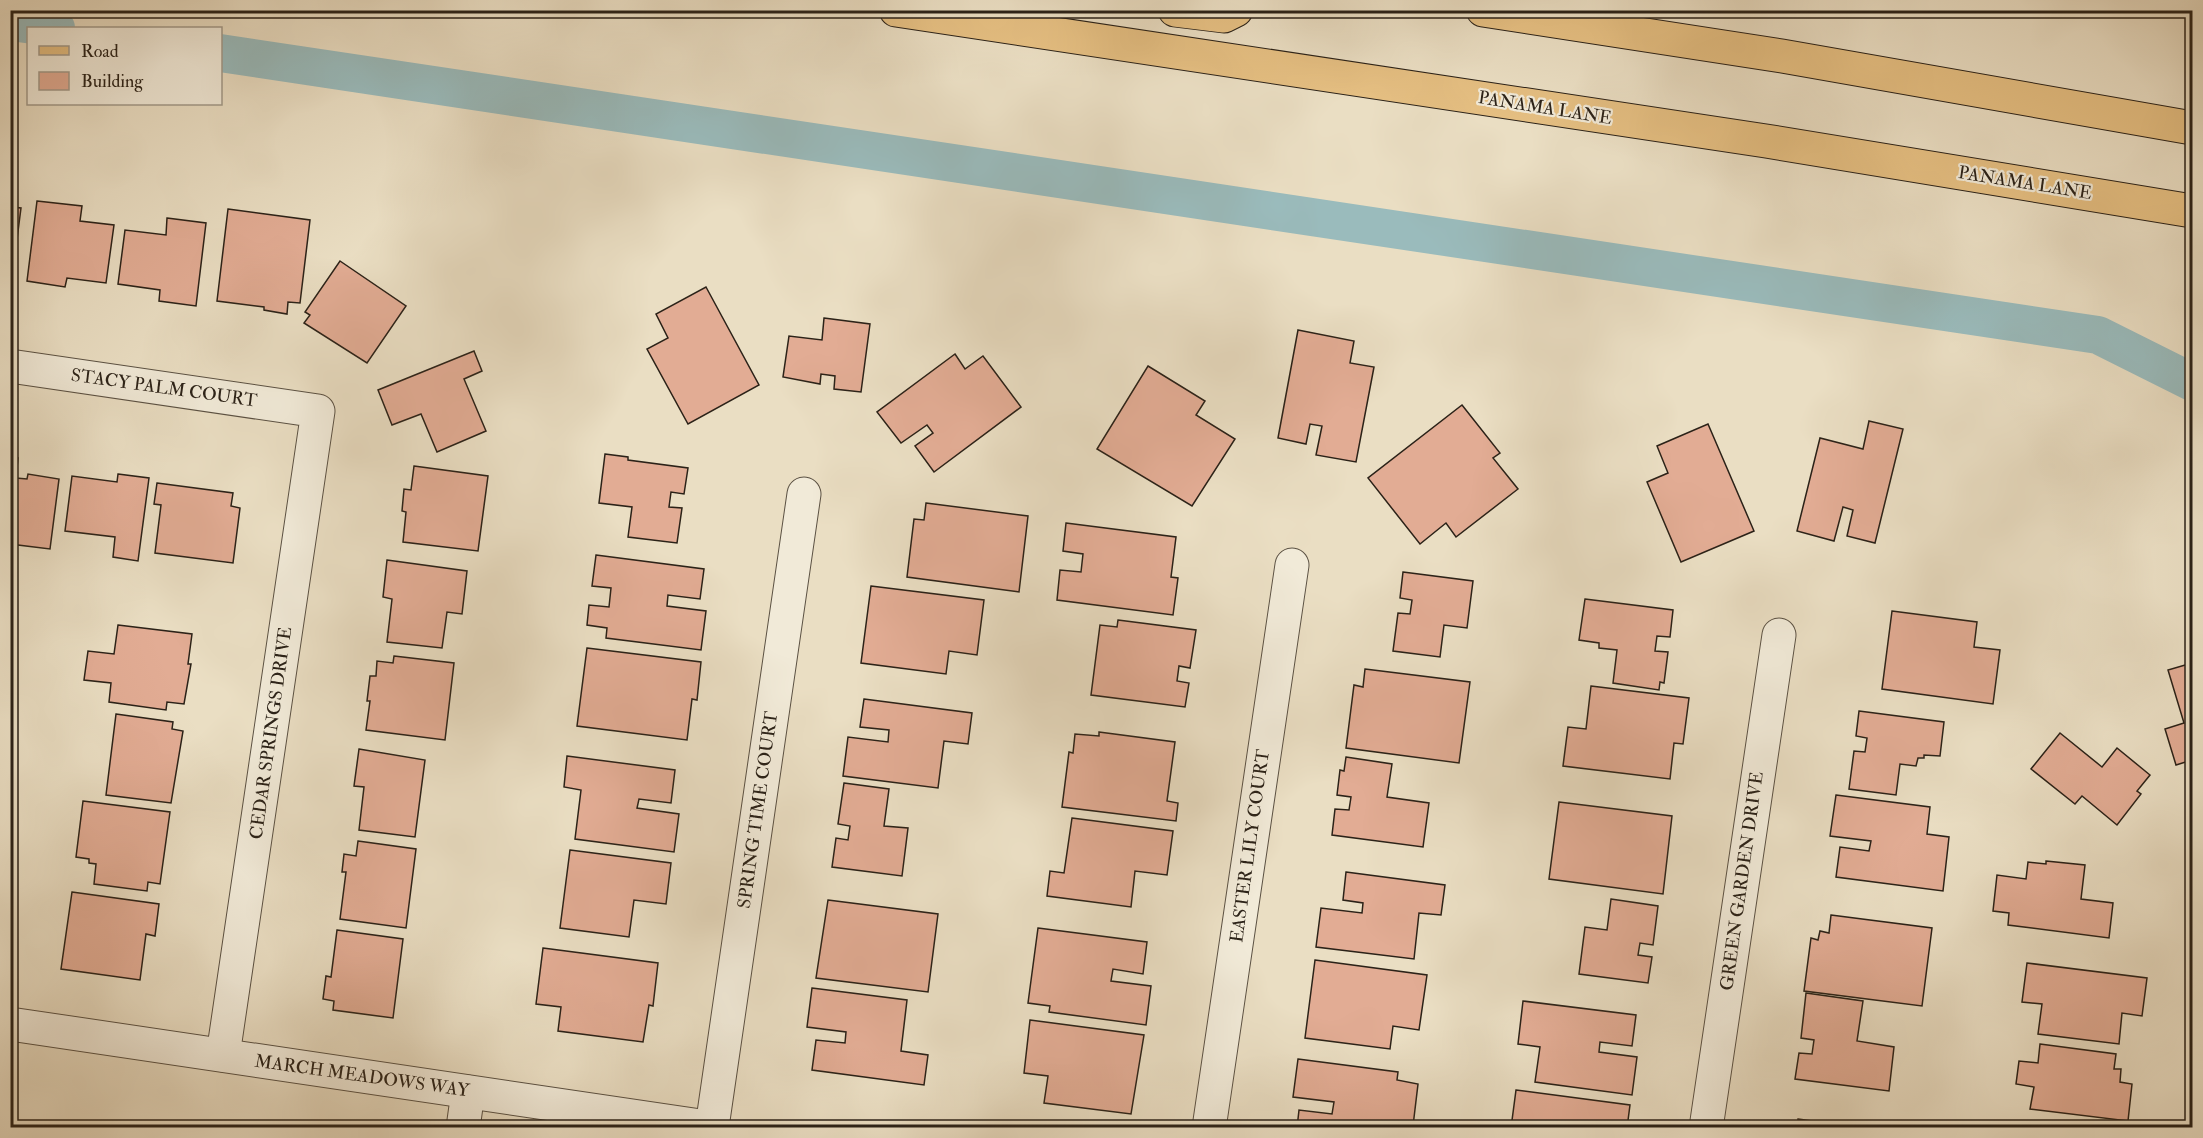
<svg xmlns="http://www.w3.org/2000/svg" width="2203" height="1138" font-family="'IM FELL Double Pica',serif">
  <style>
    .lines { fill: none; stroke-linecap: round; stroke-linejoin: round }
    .canal { stroke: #9abbbc; stroke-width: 38 }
    .building { fill: #e2ac94; stroke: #2b2218; stroke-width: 1.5 }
    .minor-casing { stroke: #5b5143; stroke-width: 35 }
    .major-casing { stroke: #2b2218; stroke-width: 35 }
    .minor { stroke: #f1ead8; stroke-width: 33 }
    .major { stroke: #e5bf82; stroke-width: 33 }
    .labels { text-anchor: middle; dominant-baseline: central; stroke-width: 4.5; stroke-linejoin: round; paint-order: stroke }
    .street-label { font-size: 18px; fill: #2b2218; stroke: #f1ead8 }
  </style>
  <rect width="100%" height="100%" fill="#eadec3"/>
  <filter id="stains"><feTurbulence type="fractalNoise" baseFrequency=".00333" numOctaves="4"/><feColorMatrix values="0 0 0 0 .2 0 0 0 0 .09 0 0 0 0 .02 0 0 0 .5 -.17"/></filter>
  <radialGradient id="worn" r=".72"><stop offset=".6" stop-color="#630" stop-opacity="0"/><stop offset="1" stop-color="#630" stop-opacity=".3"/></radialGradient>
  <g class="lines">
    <g class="canal">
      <path d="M 10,22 L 56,28"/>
      <path d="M 220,53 L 2098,335 L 2192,382"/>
    </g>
  </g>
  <g class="building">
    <path d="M 10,184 L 13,185 L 11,207 L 21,208 L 12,278 L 10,278 Z"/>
    <path d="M 37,201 L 82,206 L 80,221 L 114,225 L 106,283 L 67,278 L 65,287 L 27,281 Z"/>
    <path d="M 228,209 L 310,220 L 300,303 L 288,302 L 287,314 L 264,310 L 264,307 L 217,301 Z"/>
    <path d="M 167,218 L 206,223 L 196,306 L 159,301 L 160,290 L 118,284 L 125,230 L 166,235 Z"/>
    <path d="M 340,261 L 406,306 L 367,363 L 304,323 L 310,315 L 305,312 Z"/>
    <path d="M 706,287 L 759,385 L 688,424 L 647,349 L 668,338 L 656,314 Z"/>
    <path d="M 824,318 L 870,324 L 861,392 L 834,389 L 835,376 L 821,374 L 820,384 L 783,377 L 789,336 L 822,340 Z"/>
    <path d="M 1298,330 L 1354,341 L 1350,363 L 1374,367 L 1356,462 L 1316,455 L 1322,426 L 1310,424 L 1306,444 L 1278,438 Z"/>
    <path d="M 474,351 L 482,371 L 464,379 L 486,431 L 437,452 L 421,414 L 392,425 L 378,390 Z"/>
    <path d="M 955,354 L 965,369 L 983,356 L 1021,407 L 934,472 L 915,446 L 933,433 L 927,425 L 901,443 L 877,412 Z"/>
    <path d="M 1148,366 L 1205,401 L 1196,415 L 1235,439 L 1192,506 L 1097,449 Z"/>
    <path d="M 1462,405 L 1500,453 L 1493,458 L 1518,489 L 1456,537 L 1446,523 L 1420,544 L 1368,478 Z"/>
    <path d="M 1869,421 L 1903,429 L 1875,543 L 1847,536 L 1853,510 L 1843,507 L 1834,541 L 1797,531 L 1820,438 L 1863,449 Z"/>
    <path d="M 1708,424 L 1754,531 L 1681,562 L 1647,482 L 1668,473 L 1657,446 Z"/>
    <path d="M 605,454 L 628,457 L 628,460 L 688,468 L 684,494 L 671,492 L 669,507 L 682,508 L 677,543 L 628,537 L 632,507 L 599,503 Z"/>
    <path d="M 10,457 L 18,458 L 16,478 L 27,479 L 28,474 L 59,479 L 50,549 L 10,544 Z"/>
    <path d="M 414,466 L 488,476 L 478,551 L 403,542 L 406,512 L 402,511 L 404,489 L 411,490 Z"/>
    <path d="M 118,474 L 149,478 L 138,561 L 113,557 L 115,537 L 65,531 L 72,476 L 117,482 Z"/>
    <path d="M 157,483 L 233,493 L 231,506 L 240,508 L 233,563 L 155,553 L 161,505 L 154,504 Z"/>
    <path d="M 926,503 L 1028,516 L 1019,592 L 907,577 L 914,519 L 924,520 Z"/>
    <path d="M 1066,523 L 1176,537 L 1171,577 L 1178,578 L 1173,615 L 1057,600 L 1060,570 L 1081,572 L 1083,554 L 1063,551 Z"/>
    <path d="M 596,555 L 704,569 L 700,599 L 668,595 L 667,606 L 706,611 L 701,650 L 606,638 L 607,628 L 587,625 L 589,605 L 609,607 L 611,588 L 592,586 Z"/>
    <path d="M 387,560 L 467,571 L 462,614 L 447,612 L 442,648 L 387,642 L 392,599 L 383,597 Z"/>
    <path d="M 1403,572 L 1473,581 L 1467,628 L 1444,625 L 1440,657 L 1393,651 L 1398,613 L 1410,614 L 1412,600 L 1400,598 Z"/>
    <path d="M 871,586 L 984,600 L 977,655 L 949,651 L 946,674 L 861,663 Z"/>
    <path d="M 1585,599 L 1673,610 L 1670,637 L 1657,636 L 1655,651 L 1668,652 L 1664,683 L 1660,682 L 1659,690 L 1613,683 L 1617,650 L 1599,648 L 1599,643 L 1579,640 Z"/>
    <path d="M 1892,611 L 1977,622 L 1974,647 L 2000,650 L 1993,704 L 1882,689 Z"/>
    <path d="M 1118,620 L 1196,630 L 1190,668 L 1179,666 L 1177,681 L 1189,683 L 1185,707 L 1091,695 L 1100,625 L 1117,627 Z"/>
    <path d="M 118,625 L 192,634 L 188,664 L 191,664 L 184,704 L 167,702 L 166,710 L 109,702 L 111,683 L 84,680 L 88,651 L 114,654 Z"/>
    <path d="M 587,648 L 701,662 L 697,700 L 692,699 L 687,740 L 577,726 Z"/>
    <path d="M 394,656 L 454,663 L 445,740 L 366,730 L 370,701 L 367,701 L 370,676 L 376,676 L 377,661 L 393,663 Z"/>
    <path d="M 2192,663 L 2192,760 L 2176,765 L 2165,729 L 2184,723 L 2168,670 Z"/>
    <path d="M 1365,669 L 1470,682 L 1459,763 L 1346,748 L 1354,685 L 1363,687 Z"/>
    <path d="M 1591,686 L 1689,698 L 1683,744 L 1674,743 L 1670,779 L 1563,766 L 1568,727 L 1586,729 Z"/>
    <path d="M 864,699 L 972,713 L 968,744 L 944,741 L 938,788 L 843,776 L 848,737 L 888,742 L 889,730 L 860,727 Z"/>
    <path d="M 1859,711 L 1944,722 L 1940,756 L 1924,755 L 1924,758 L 1918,758 L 1916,766 L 1900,764 L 1896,795 L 1849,789 L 1854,751 L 1865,752 L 1867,738 L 1856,736 Z"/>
    <path d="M 116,714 L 173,722 L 172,729 L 183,731 L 171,803 L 106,795 Z"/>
    <path d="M 1099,732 L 1175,742 L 1167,801 L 1178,803 L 1176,821 L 1062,807 L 1069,752 L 1073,753 L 1075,734 L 1099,736 Z"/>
    <path d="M 2060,733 L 2102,767 L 2117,748 L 2150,775 L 2137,791 L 2141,794 L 2117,825 L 2082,796 L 2075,804 L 2031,769 Z"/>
    <path d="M 359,749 L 425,760 L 415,837 L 359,830 L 364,787 L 354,786 Z"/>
    <path d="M 567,756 L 675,770 L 671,803 L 639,799 L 637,808 L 679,814 L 674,852 L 575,839 L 581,790 L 564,787 Z"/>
    <path d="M 1346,757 L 1392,764 L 1387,797 L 1429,803 L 1423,847 L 1332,835 L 1335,809 L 1349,810 L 1351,797 L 1337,795 L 1340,770 L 1344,771 Z"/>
    <path d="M 844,783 L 889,789 L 884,826 L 908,828 L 902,876 L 832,867 L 836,838 L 848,840 L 850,826 L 838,824 Z"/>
    <path d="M 1836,795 L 1930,807 L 1927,834 L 1949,837 L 1943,891 L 1836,877 L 1840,847 L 1869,851 L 1871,841 L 1830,836 Z"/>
    <path d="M 83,801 L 170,812 L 160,884 L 148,882 L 147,891 L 94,884 L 96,864 L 89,863 L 89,859 L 76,857 Z"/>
    <path d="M 1559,802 L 1672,816 L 1663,894 L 1549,879 Z"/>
    <path d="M 1072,818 L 1173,831 L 1167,875 L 1135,871 L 1131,907 L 1047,896 L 1050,871 L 1064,873 Z"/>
    <path d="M 358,841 L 416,849 L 406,928 L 340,919 L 346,872 L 342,872 L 344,854 L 356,856 Z"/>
    <path d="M 570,850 L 671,863 L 666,904 L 634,900 L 629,937 L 560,928 Z"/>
    <path d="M 2046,861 L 2085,865 L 2081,899 L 2113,903 L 2109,938 L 2008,925 L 2009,913 L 1993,911 L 1997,875 L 2026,879 L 2028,862 L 2046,864 Z"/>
    <path d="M 1346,872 L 1445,885 L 1441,915 L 1419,913 L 1414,959 L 1316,947 L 1321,908 L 1362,913 L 1363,903 L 1343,900 Z"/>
    <path d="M 72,892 L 159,904 L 155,936 L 146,934 L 140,980 L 61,969 Z"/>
    <path d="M 1611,899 L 1658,906 L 1653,945 L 1640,943 L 1638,955 L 1652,957 L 1648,983 L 1579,974 L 1585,927 L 1607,930 Z"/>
    <path d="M 828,900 L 938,914 L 928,992 L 816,978 Z"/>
    <path d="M 1831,915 L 1932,928 L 1922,1006 L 1804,991 L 1811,938 L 1818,940 L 1820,931 L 1829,933 Z"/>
    <path d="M 1038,928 L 1147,942 L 1143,974 L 1113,969 L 1111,981 L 1151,986 L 1146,1025 L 1049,1012 L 1050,1006 L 1028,1003 Z"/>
    <path d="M 337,930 L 403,939 L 393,1018 L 333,1010 L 334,1001 L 323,999 L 326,976 L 331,977 Z"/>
    <path d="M 543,948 L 658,963 L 653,1006 L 649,1005 L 643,1042 L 558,1031 L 561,1007 L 536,1004 Z"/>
    <path d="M 1315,960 L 1427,975 L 1419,1030 L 1393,1026 L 1390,1049 L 1305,1038 Z"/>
    <path d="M 2027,963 L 2147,978 L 2142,1016 L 2122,1013 L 2119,1044 L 2038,1034 L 2042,1004 L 2022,1002 Z"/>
    <path d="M 812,988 L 907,1000 L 901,1051 L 928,1055 L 924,1085 L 812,1070 L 816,1040 L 845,1043 L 846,1032 L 807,1027 Z"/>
    <path d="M 1806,993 L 1863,1001 L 1857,1041 L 1894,1047 L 1889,1091 L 1795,1079 L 1799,1053 L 1812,1054 L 1814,1040 L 1801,1038 Z"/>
    <path d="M 1523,1001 L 1636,1015 L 1632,1046 L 1600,1042 L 1599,1052 L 1637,1057 L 1632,1095 L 1535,1082 L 1540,1047 L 1518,1044 Z"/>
    <path d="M 1030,1020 L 1144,1035 L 1131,1114 L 1044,1103 L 1048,1076 L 1024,1073 Z"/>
    <path d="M 2040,1044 L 2116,1054 L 2114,1069 L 2121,1069 L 2120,1082 L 2132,1084 L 2128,1121 L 2030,1109 L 2034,1087 L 2016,1084 L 2019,1061 L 2038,1063 Z"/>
    <path d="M 1298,1059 L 1398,1072 L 1397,1080 L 1418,1084 L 1413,1126 L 1297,1128 L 1299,1110 L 1332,1114 L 1334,1102 L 1293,1097 Z"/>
    <path d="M 1516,1090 L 1630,1105 L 1627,1128 L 1511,1128 Z"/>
    <path d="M 1798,1119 L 1863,1128 L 1797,1128 Z"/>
  </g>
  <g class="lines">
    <g class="minor-casing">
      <g id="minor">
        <path d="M 10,366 L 318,411 L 223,1055"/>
        <path d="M 10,1024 L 714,1128"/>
        <path d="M 712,1127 L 804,494"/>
        <path d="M 463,1128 L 468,1092"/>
        <path d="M 1209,1128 L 1292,565"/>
        <path d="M 1706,1128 L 1779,635"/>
      </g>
    </g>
    <g class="major-casing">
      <g id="major">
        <path d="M 896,10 L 1766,141 L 2192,211"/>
        <path d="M 1175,10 L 1224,16 L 1236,10"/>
        <path d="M 1483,10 L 1782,56 L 2192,128"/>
      </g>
    </g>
    <use href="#minor" class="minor"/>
    <use href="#major" class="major"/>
  </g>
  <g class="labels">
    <g class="street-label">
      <text transform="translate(1545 108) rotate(9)">PANAMA LANE</text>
      <text transform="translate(2025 183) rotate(9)">PANAMA LANE</text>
      <text transform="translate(164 388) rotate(8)">STACY PALM COURT</text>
      <text transform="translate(271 733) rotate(-82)">CEDAR SPRINGS DRIVE</text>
      <text transform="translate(758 810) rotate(-82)">SPRING TIME COURT</text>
      <text transform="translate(1250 846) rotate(-82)">EASTER LILY COURT</text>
      <text transform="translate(1742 881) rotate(-82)">GREEN GARDEN DRIVE</text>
      <text transform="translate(362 1076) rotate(8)">MARCH MEADOWS WAY</text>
    </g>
  </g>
  <rect width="2203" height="1138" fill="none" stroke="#eadec3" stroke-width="36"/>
  <rect x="12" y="12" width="2179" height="1114" fill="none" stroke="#2b2218" stroke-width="3"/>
  <rect x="18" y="18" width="2167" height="1102" fill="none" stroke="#2b2218" stroke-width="1.5"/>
  <rect x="27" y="27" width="195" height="78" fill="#f1ead8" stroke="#a29a8b" stroke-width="1.5"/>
  <rect x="39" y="46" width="30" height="9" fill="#e5bf82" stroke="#a29a8b" stroke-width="1.5"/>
  <text x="81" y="57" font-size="18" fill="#2b2218">Road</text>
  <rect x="39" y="72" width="30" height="18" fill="#e2ac94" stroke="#a29a8b" stroke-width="1.5"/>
  <text x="81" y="87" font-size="18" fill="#2b2218">Building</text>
  <rect width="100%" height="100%" filter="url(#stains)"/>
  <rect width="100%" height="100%" fill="url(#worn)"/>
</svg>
